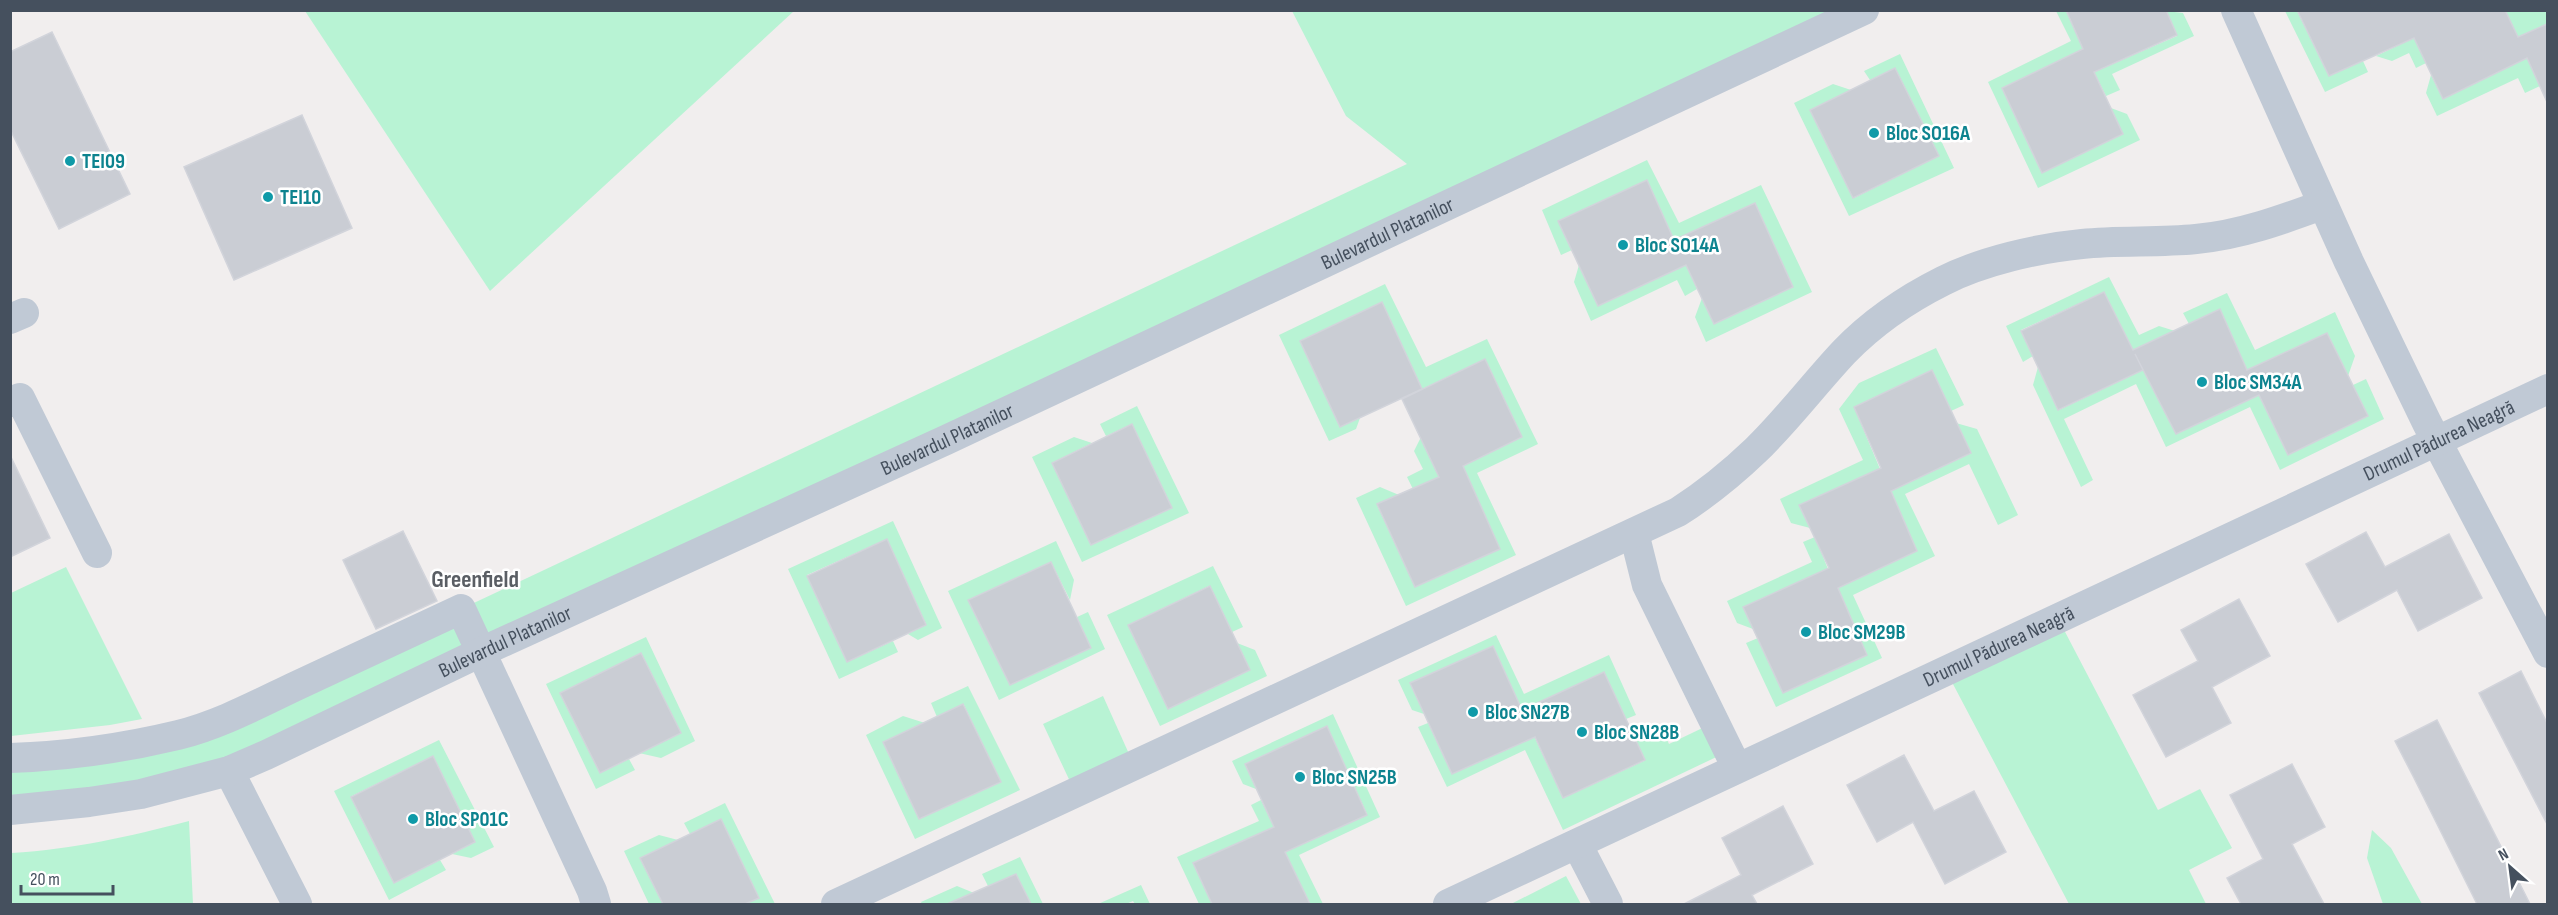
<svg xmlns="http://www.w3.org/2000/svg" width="2558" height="915" font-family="'Sofia Sans Condensed',sans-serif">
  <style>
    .green { fill: #b8f3d4 }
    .building { fill: #cacdd4; stroke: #d2d4db; stroke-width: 1.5 }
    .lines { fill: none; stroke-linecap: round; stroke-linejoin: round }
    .street { stroke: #c0c9d5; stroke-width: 30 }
    .culture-dot { fill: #0f9aa8; stroke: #fff; stroke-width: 2 }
    .labels { text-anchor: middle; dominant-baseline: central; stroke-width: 5; stroke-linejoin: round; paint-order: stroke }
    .culture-label { font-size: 21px; font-weight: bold; fill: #0d838f; stroke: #fff; text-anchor: start }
    .street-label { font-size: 21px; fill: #45505e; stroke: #fff }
    .quarter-label { font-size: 24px; font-weight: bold; fill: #5a5e64; stroke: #fff }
  </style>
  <rect width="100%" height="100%" fill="#f1eeee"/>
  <g class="green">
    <path d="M 305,11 L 794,11 L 490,291 Z"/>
    <path d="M 1292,11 L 1864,11 L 266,755 L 11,810 L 11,758 L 138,743 L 461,609 L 1407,164 L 1346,116 Z"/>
    <path d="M 2056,11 L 2066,11 L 2083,49 L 2002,88 L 2042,172 L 2123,134 L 2111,108 L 2127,114 L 2140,140 L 2038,188 L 1988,82 L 2071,41 Z"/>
    <path d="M 2166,11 L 2183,13 L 2194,36 L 2112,74 L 2120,90 L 2106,96 L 2094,72 L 2177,36 Z"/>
    <path d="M 2285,11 L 2297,11 L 2329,76 L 2363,61 L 2368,72 L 2325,92 Z"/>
    <path d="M 2505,11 L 2547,11 L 2547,24 L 2518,37 Z"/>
    <path d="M 2414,38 L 2426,63 L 2416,68 L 2409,53 L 2392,61 L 2376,56 Z"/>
    <path d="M 1900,54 L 1954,168 L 1849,216 L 1794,103 L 1833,84 L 1851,90 L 1810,110 L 1854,198 L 1938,156 L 1895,68 L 1870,80 L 1864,71 Z"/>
    <path d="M 2527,58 L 2540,86 L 2525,93 L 2518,78 L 2437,116 L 2426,93 L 2431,75 L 2443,99 Z"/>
    <path d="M 1647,160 L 1679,223 L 1761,185 L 1812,292 L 1706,342 L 1695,317 L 1702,298 L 1714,324 L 1793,287 L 1755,203 L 1674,240 L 1647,181 L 1572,250 L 1561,255 L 1542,210 Z"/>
    <path d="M 1579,265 L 1598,306 L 1686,265 L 1697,289 L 1685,296 L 1677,280 L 1591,321 L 1574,282 Z"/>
    <path d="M 2109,277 L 2139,335 L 2159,326 L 2175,331 L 2133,350 L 2104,292 L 2021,330 L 2033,356 L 2023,362 L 2006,326 Z"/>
    <path d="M 1385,284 L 1426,367 L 1487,339 L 1538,444 L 1477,473 L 1516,555 L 1406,606 L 1356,498 L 1380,487 L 1399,495 L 1377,505 L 1415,587 L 1500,549 L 1463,466 L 1522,437 L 1485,359 L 1422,389 L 1382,303 L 1300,341 L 1340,427 L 1360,418 L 1356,429 L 1329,441 L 1279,335 Z"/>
    <path d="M 2227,293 L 2255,350 L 2335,312 L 2355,356 L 2348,376 L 2327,333 L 2247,370 L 2220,310 L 2189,324 L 2183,313 Z"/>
    <path d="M 1936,348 L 1964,405 L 1951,411 L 1932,371 L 1854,407 L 1880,469 L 1810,528 L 1791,523 L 1780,499 L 1863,460 L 1839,409 L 1859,383 Z"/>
    <path d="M 2038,367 L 2059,410 L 2143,370 L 2259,395 L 2353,385 L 2366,379 L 2384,419 L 2280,470 L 2250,407 L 2166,447 L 2136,384 L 2064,419 L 2093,480 L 2081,487 L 2033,385 Z"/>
    <path d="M 1137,406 L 1189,513 L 1082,562 L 1032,457 L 1074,437 L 1092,443 L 1052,463 L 1091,545 L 1172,508 L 1132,424 L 1106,436 L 1100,424 Z"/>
    <path d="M 1956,423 L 1977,429 L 2018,515 L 1998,525 L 1969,464 L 1905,494 L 1935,556 L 1853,595 L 1882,658 L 1776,707 L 1746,643 L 1758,638 L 1783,693 L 1867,655 L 1838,588 L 1917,551 L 1891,491 L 1971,453 Z"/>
    <path d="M 1421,437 L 1439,477 L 1413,489 L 1407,477 L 1423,469 L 1414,451 Z"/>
    <path d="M 893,521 L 942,628 L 918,640 L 908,634 L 926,624 L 887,539 L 807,575 L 847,662 L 893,641 L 898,652 L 839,679 L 788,569 Z"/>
    <path d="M 1815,537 L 1828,569 L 1753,629 L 1737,623 L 1727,601 L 1812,562 L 1803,542 Z"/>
    <path d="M 1056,541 L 1074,580 L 1070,600 L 1051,562 L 968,600 L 1010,685 L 1090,648 L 1077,617 L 1088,612 L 1105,649 L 999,700 L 948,591 Z"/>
    <path d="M 1213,566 L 1243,627 L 1232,632 L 1209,586 L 1128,625 L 1168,708 L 1237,643 L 1255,650 L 1267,676 L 1160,726 L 1107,615 Z"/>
    <path d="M 66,567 L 142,719 L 110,725 L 11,736 L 11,593 Z"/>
    <path d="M 2063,628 L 2158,810 L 2200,789 L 2232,848 L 2189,870 L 2206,904 L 2069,904 L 1954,686 L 1951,680 Z"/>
    <path d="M 1496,635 L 1524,694 L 1609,655 L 1636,715 L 1626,719 L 1604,672 L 1522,710 L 1493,646 L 1410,683 L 1424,714 L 1412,710 L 1398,680 Z"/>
    <path d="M 646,637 L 695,741 L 661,758 L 639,753 L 681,733 L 641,653 L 561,693 L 600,773 L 629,759 L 635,770 L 596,789 L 546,684 Z"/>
    <path d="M 968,686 L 1020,790 L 915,839 L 866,735 L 903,716 L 925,723 L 919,819 L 1001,782 L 964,705 L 937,717 L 931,703 Z"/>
    <path d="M 1103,696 L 1134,765 L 1075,792 L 1043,724 Z"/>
    <path d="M 1333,714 L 1380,817 L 1299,855 L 1323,904 L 1310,904 L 1285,852 L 1367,814 L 1327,726 L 1245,764 L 1256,789 L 1243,784 L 1232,761 Z"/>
    <path d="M 1715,722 L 1729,751 L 1563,830 L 1525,750 L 1447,787 L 1418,727 L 1428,723 L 1452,774 L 1534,736 L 1563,798 L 1644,761 L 1630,729 L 1650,735 L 1662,729 L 1669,744 Z"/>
    <path d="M 439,740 L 494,847 L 471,858 L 452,854 L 475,842 L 433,756 L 352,796 L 394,882 L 440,860 L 446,870 L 389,900 L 334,791 Z"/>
    <path d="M 1261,800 L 1274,827 L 1193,863 L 1212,904 L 1199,904 L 1177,857 L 1259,821 L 1251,805 Z"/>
    <path d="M 725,803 L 775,904 L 745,904 L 758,898 L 690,834 L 684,823 Z"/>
    <path d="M 189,821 L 193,904 L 11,904 L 11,853 C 76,849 127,837 189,821 Z"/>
    <path d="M 2372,830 L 2391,848 L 2422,904 L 2383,904 L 2367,858 Z"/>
    <path d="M 659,835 L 678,840 L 641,858 L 663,904 L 649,904 L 624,851 Z"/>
    <path d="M 1020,857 L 1043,904 L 1031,904 L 1016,874 L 988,886 L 982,874 Z"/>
    <path d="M 1566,876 L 1581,904 L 1511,904 Z"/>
    <path d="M 1141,885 L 1150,904 L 1135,904 L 1133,901 L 1126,904 L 1098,904 Z"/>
    <path d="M 957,886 L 974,893 L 947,904 L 922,904 L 921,902 Z"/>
  </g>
  <g class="building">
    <path d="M 2066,10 L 2166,10 L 2177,35 L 2094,72 L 2123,134 L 2042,173 L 2002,88 L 2083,49 Z"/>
    <path d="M 2297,10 L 2505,10 L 2518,37 L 2547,24 L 2547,102 L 2527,58 L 2443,99 L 2414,38 L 2329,76 Z"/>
    <path d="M 52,32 L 130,194 L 59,229 L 10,129 L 10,52 Z"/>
    <path d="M 1895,68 L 1939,156 L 1853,198 L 1810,110 Z"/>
    <path d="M 302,115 L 352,228 L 234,280 L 184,167 Z"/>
    <path d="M 1647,180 L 1674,240 L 1755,203 L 1793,287 L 1714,324 L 1686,265 L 1598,306 L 1558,221 Z"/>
    <path d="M 2104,292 L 2133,350 L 2220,309 L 2247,370 L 2327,333 L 2368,416 L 2288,455 L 2259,395 L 2176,434 L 2135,354 L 2143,370 L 2058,410 L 2021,331 Z"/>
    <path d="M 1382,302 L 1422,389 L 1340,427 L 1300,341 Z"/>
    <path d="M 1485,359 L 1522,437 L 1463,466 L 1500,549 L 1415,587 L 1377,504 L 1439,477 L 1402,399 Z"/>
    <path d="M 1932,370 L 1971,453 L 1891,491 L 1917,551 L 1838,588 L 1867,655 L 1783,693 L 1743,607 L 1829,568 L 1799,505 L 1881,468 L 1854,407 Z"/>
    <path d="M 1132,424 L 1172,508 L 1091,545 L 1052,463 Z"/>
    <path d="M 10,455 L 50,538 L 10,557 Z"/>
    <path d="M 403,531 L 437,601 L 376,629 L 343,560 Z"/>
    <path d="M 2366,532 L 2385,567 L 2449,534 L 2482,598 L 2418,631 L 2397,590 L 2338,622 L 2306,564 Z"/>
    <path d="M 887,539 L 926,625 L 847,662 L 807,576 Z"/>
    <path d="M 1051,562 L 1091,648 L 1010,685 L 968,600 Z"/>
    <path d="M 1210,586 L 1250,670 L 1168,709 L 1128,625 Z"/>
    <path d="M 2239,599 L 2270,656 L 2212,687 L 2231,723 L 2166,757 L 2133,695 L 2198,661 L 2181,630 Z"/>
    <path d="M 1493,646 L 1522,710 L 1604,672 L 1645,760 L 1563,798 L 1535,737 L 1452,774 L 1410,683 Z"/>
    <path d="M 641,653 L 681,733 L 600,773 L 560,693 Z"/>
    <path d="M 2521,671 L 2547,723 L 2547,824 L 2479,693 Z"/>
    <path d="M 963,704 L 1001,782 L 919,819 L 883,742 Z"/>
    <path d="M 2437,720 L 2476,797 L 2530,904 L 2477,904 L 2414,778 L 2395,741 Z"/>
    <path d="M 1327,726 L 1367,815 L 1285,852 L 1310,904 L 1212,904 L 1193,863 L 1274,827 L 1245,764 Z"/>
    <path d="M 1904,755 L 1934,811 L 1974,791 L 2006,852 L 1945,884 L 1913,822 L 1877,842 L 1847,785 Z"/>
    <path d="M 433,756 L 475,842 L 394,883 L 351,797 Z"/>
    <path d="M 2292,764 L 2325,827 L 2292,844 L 2324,904 L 2241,904 L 2227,878 L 2263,859 L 2230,795 Z"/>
    <path d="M 1783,806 L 1813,864 L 1752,895 L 1757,904 L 1684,904 L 1741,875 L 1722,838 Z"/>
    <path d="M 721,819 L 759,898 L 745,904 L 663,904 L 640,858 Z"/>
    <path d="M 1016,874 L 1031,904 L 947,904 Z"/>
  </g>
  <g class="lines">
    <g class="street">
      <path d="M 2236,10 L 2349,262 L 2427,423 L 2548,653"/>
      <path d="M 10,319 L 24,313"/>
      <path d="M 10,402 L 20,398 L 97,553"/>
      <path d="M 1634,533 L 1647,585 L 1737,768"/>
      <path d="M 10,758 C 66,756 124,748 178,735 C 219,725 258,704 296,686 C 351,660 406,635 461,609 L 592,891 L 596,904"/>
      <path d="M 229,771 L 297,904"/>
      <path id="s1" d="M 10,810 L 89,802 L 141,794 L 229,771 L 266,755 L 481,652 L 946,440 L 1864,10"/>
      <path d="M 1577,844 L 1608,904"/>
      <path d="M 836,904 L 1678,512 C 1706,494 1731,474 1756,450 C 1787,420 1814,384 1844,352 C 1871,324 1907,299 1943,281 C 1982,261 2039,248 2082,244 C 2120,240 2158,243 2196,239 C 2240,235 2281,220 2322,205"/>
      <path id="s2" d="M 1448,904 L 2548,389"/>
    </g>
  </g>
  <g class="culture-dot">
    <circle cx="1874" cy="133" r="6"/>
    <circle cx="70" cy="161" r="6"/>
    <circle cx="268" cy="197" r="6"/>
    <circle cx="1623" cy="245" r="6"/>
    <circle cx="2202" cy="382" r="6"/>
    <circle cx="1806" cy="632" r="6"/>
    <circle cx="1473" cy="712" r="6"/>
    <circle cx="1582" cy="732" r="6"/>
    <circle cx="1300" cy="777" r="6"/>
    <circle cx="413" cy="819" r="6"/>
  </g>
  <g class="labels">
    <g class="culture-label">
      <text x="1886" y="133">Bloc SO16A</text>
      <text x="82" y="161">TEI09</text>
      <text x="280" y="197">TEI10</text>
      <text x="1635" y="245">Bloc SO14A</text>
      <text x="2214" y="382">Bloc SM34A</text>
      <text x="1818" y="632">Bloc SM29B</text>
      <text x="1485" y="712">Bloc SN27B</text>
      <text x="1594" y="732">Bloc SN28B</text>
      <text x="1312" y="777">Bloc SN25B</text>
      <text x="425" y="819">Bloc SP01C</text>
    </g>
    <g class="street-label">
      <text stroke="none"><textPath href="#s1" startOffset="1500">Bulevardul Platanilor</textPath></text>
      <text stroke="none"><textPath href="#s1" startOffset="1014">Bulevardul Platanilor</textPath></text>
      <text stroke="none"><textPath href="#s2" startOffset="1094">Drumul Pădurea Neagră</textPath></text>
      <text stroke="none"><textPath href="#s1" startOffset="528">Bulevardul Platanilor</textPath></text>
      <text stroke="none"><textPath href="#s2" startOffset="608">Drumul Pădurea Neagră</textPath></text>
    </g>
    <g class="quarter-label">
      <text x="475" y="579">Greenfield</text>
    </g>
  </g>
  <rect width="2558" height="915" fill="none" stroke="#45505e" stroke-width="24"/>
  <g transform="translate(2510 867) rotate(332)" stroke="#ffffff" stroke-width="4.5" paint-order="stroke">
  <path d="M0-4.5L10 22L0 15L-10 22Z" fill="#45505e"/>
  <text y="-9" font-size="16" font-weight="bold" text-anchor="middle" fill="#45505e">N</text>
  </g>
  <path d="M21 885v9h92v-9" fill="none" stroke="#45505e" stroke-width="3"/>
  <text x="30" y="885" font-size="18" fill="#45505e" stroke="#ffffff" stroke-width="4.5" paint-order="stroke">20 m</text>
</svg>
